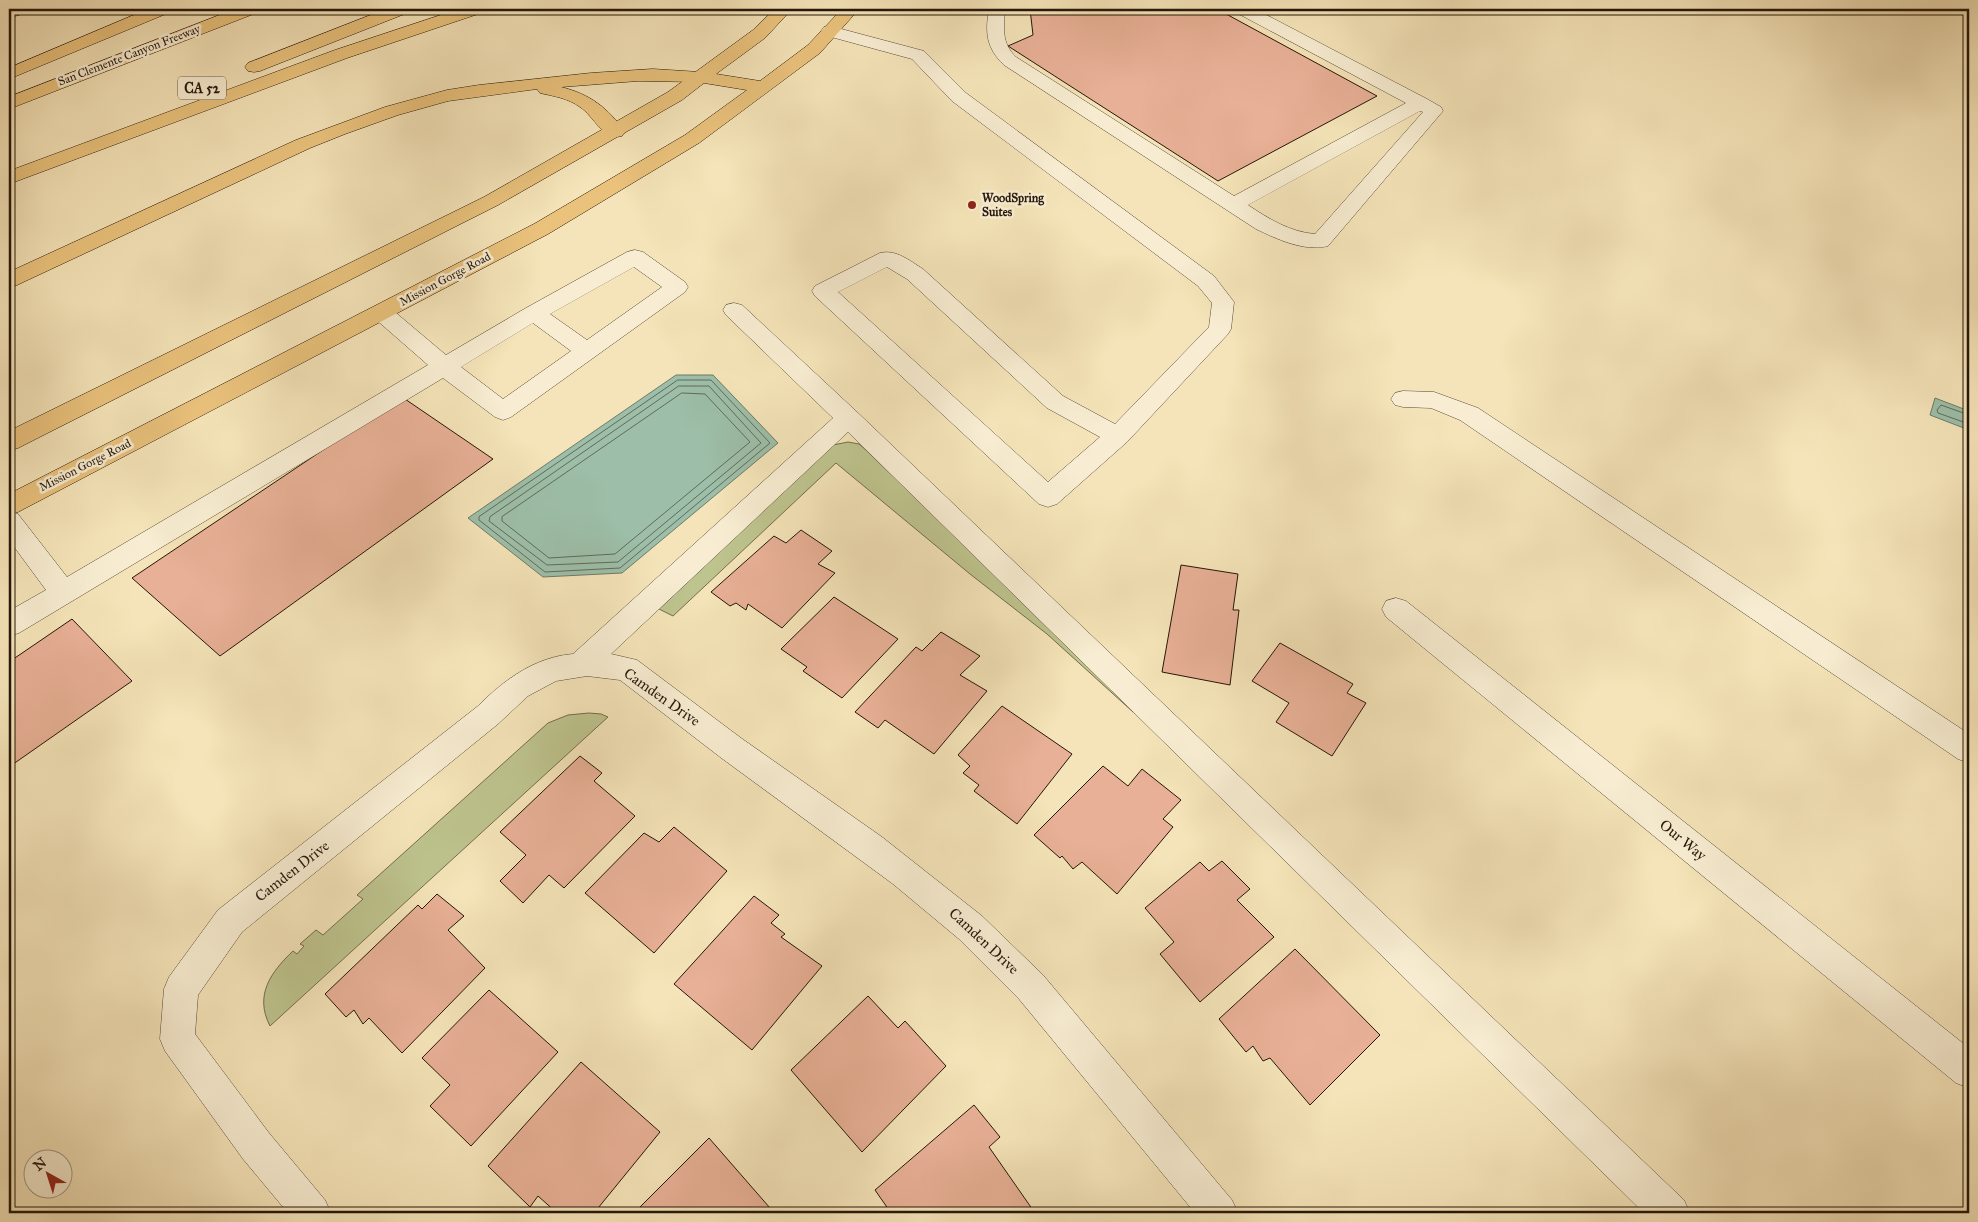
<svg xmlns="http://www.w3.org/2000/svg" width="1978" height="1222" font-family="'IM FELL Great Primer',serif">
  <style>
    .green { fill: #bec48e; stroke: #726d4c }
    .water { fill: #9dbfa9; stroke: #6d7b69 }
    .lines { fill: none; stroke-linecap: round; stroke-linejoin: round }
    .shore { stroke: #616a59; stroke-width: 1 }
    .building { fill: #e8b096; stroke: #251609 }
    .minor-casing { stroke: #594a35; stroke-width: 1 }
    .major-casing { stroke: #251609; stroke-width: 1 }
    .highway-casing { stroke: #251609; stroke-width: 1 }
    .minor { fill: #f8edd2; fill-rule: evenodd }
    .major { fill: #eac27c; fill-rule: evenodd }
    .highway { fill: #eac27c; fill-rule: evenodd }
    .poi-dot { fill: #8f2418; stroke: #f8edd2; stroke-width: 2 }
    .labels { text-anchor: middle; dominant-baseline: central; stroke-width: 5; stroke-linejoin: round; paint-order: stroke }
    .far-street-label { font-size: 12px; fill: #251609; stroke: #f8edd2 }
    .far-poi-label { font-size: 12px; font-weight: bold; fill: #251609; stroke: #f8edd2; text-anchor: start }
    .shield { fill: #f8edd2; stroke: #645645; stroke-width: 1 }
    .shield-label { font-size: 14px; font-weight: bold; fill: #251609 }
    .street-label { font-size: 15px; fill: #251609; stroke: #f8edd2 }
  </style>
  <rect width="100%" height="100%" fill="#f5e4b9"/>
  <filter id="stains"><feTurbulence type="fractalNoise" baseFrequency=".004" numOctaves="4"/><feColorMatrix values="0 0 0 0 .2 0 0 0 0 .09 0 0 0 0 .02 0 0 0 .5 -.17"/></filter>
  <radialGradient id="worn" r=".72"><stop offset=".6" stop-color="#630" stop-opacity="0"/><stop offset="1" stop-color="#630" stop-opacity=".3"/></radialGradient>
  <g class="green">
    <path d="M 848,442 L 859,444 L 867,451 L 1136,710 L 1133,712 L 1047,634 L 970,574 L 836,463 L 673,616 L 659,609 L 833,445 Z"/>
    <path d="M 589,713 L 601,714 L 608,717 L 270,1026 C 254,995 271,972 293,951 L 297,954 L 304,946 L 300,944 L 316,930 L 323,935 L 363,899 L 357,895 L 548,723 L 568,715 Z"/>
  </g>
  <g class="water">
    <path d="M 676,375 L 713,375 L 778,443 L 622,573 L 543,577 L 468,518 Z"/>
    <path d="M 1935,398 L 1969,411 L 1969,430 L 1930,415 Z"/>
  </g>
  <g class="lines">
    <g class="shore">
      <path d="M 678,380 L 711,380 L 770,443 L 620,568 L 545,572 L 479,520 L 479,517 Z"/>
      <path d="M 679,386 L 709,386 L 761,443 L 618,562 L 547,565 L 489,521 L 490,517 Z"/>
      <path d="M 682,393 L 705,394 L 750,442 L 615,554 L 549,558 L 502,521 L 502,517 Z"/>
      <path d="M 1969,415 L 1941,405 L 1937,410 L 1938,413 L 1969,424"/>
    </g>
  </g>
  <g class="building">
    <path d="M 1030,9 L 1217,9 L 1377,96 L 1218,181 L 1008,46 L 1033,35 Z"/>
    <path d="M 402,397 L 493,459 L 220,656 L 132,578 Z"/>
    <path d="M 801,530 L 832,551 L 818,564 L 835,573 L 782,628 L 748,604 L 746,610 L 736,603 L 730,606 L 711,592 L 774,536 L 786,543 Z"/>
    <path d="M 1181,565 L 1238,574 L 1233,610 L 1239,610 L 1230,685 L 1162,672 Z"/>
    <path d="M 834,597 L 898,639 L 842,698 L 803,671 L 807,667 L 781,649 Z"/>
    <path d="M 72,619 L 132,681 L 9,767 L 9,662 Z"/>
    <path d="M 941,632 L 980,656 L 960,675 L 987,691 L 934,754 L 885,720 L 878,728 L 855,712 L 916,647 L 922,651 Z"/>
    <path d="M 1280,643 L 1353,684 L 1347,693 L 1366,703 L 1332,756 L 1276,722 L 1289,703 L 1252,681 Z"/>
    <path d="M 1002,706 L 1072,754 L 1017,824 L 974,791 L 979,785 L 963,773 L 970,766 L 958,755 Z"/>
    <path d="M 580,756 L 602,773 L 594,781 L 635,816 L 564,888 L 549,875 L 523,903 L 500,881 L 526,855 L 500,832 Z"/>
    <path d="M 1103,766 L 1128,786 L 1142,769 L 1181,800 L 1163,819 L 1173,827 L 1117,894 L 1082,862 L 1073,869 L 1062,856 L 1060,858 L 1034,835 Z"/>
    <path d="M 674,827 L 727,871 L 654,953 L 585,893 L 644,833 L 659,842 Z"/>
    <path d="M 1222,861 L 1250,889 L 1237,900 L 1274,937 L 1200,1002 L 1160,954 L 1174,942 L 1145,908 L 1200,862 L 1209,871 Z"/>
    <path d="M 437,894 L 464,916 L 448,930 L 485,968 L 402,1053 L 369,1018 L 363,1024 L 354,1010 L 346,1017 L 325,994 L 418,905 L 422,909 Z"/>
    <path d="M 754,896 L 779,915 L 771,923 L 785,934 L 781,937 L 822,966 L 752,1050 L 674,984 Z"/>
    <path d="M 1295,949 L 1380,1035 L 1310,1105 L 1270,1058 L 1263,1061 L 1253,1046 L 1246,1052 L 1219,1019 Z"/>
    <path d="M 489,990 L 558,1052 L 471,1146 L 430,1106 L 450,1085 L 422,1058 Z"/>
    <path d="M 868,996 L 898,1028 L 905,1021 L 946,1066 L 862,1152 L 791,1070 Z"/>
    <path d="M 581,1062 L 660,1132 L 594,1213 L 557,1213 L 538,1196 L 530,1207 L 488,1166 Z"/>
    <path d="M 974,1105 L 1000,1137 L 989,1147 L 1035,1213 L 891,1213 L 875,1190 Z"/>
    <path d="M 709,1138 L 770,1208 L 765,1213 L 634,1213 Z"/>
  </g>
  <g class="lines">
    <g class="minor-casing">
      <g id="minor">
        <path d="M 989,9 L 1005,9 C 1004,28 1001,43 1016,57 L 1234,196 L 1406,103 L 1237,13 L 1235,9 L 1255,9 L 1427,99 L 1441,107 L 1443,111 L 1328,246 C 1304,252 1277,239 1256,229 L 1004,65 C 986,48 985,32 989,9 ZM 1420,111 L 1423,112 L 1315,234 C 1290,232 1269,219 1248,205 Z"/>
        <path d="M 830,26 L 924,51 L 966,93 L 1214,276 L 1234,302 L 1231,329 L 1228,334 L 1127,442 L 1057,504 L 1048,507 L 1039,504 L 815,296 L 812,291 L 815,286 L 880,253 C 896,249 910,261 923,269 L 1063,396 L 1115,424 L 1209,327 L 1212,303 L 1198,286 L 952,101 L 912,59 L 824,35 L 821,31 L 824,27 ZM 887,267 L 907,279 L 1047,408 L 1100,437 L 1048,482 L 838,292 Z"/>
        <path d="M 635,250 L 643,252 L 685,282 L 688,287 L 685,292 L 511,417 L 503,420 L 495,417 L 443,378 L 19,633 L 9,636 L 9,611 L 46,590 L 9,540 L 9,511 L 18,514 L 67,577 L 428,365 L 373,317 L 370,312 L 373,307 L 381,305 L 389,307 L 446,355 L 526,308 L 627,252 ZM 634,267 L 662,287 L 587,340 L 550,314 ZM 533,323 L 571,351 L 503,399 L 461,367 Z"/>
        <path d="M 734,303 L 742,305 L 857,412 L 1684,1200 L 1690,1213 L 1644,1213 L 848,432 L 611,654 L 637,660 L 741,738 L 882,837 L 982,916 L 1043,975 L 1232,1200 L 1238,1213 L 1195,1213 L 1019,999 L 959,939 L 893,884 L 720,757 L 620,680 L 587,676 L 556,681 L 528,696 L 498,724 L 242,932 L 198,995 L 195,1034 L 269,1133 L 325,1200 L 331,1213 L 288,1213 L 243,1159 L 165,1051 L 160,1039 L 164,989 L 169,977 L 218,910 L 478,706 C 504,680 535,657 573,654 L 833,418 L 726,315 L 723,310 L 726,305 Z"/>
        <path d="M 1403,391 L 1434,392 L 1478,408 L 1969,734 L 1969,763 L 1958,759 L 1460,420 L 1431,408 L 1403,407 L 1395,405 L 1391,399 L 1395,393 Z"/>
        <path d="M 1396,598 L 1406,601 L 1969,1048 L 1969,1088 L 1956,1083 L 1386,617 L 1382,609 L 1386,601 Z"/>
      </g>
    </g>
    <g class="major-casing">
      <path id="major" d="M 775,9 L 792,9 L 765,38 L 716,74 L 760,81 L 808,45 L 842,9 L 859,9 L 820,53 L 699,143 L 548,234 L 18,512 L 9,515 L 9,494 L 534,224 L 685,135 L 747,90 L 704,83 L 682,100 L 498,205 L 18,448 L 9,451 L 9,431 L 484,197 L 668,92 L 753,30 Z"/>
    </g>
    <g class="highway-casing">
      <g id="highway">
        <path d="M 9,9 L 27,9 L 25,13 L 9,18 Z"/>
        <path d="M 148,9 L 170,9 L 168,13 L 9,79 L 9,68 Z"/>
        <path d="M 235,9 L 258,9 L 256,13 L 9,109 L 9,97 Z"/>
        <path d="M 386,9 L 409,9 L 407,13 L 260,71 L 254,72 L 248,71 L 245,67 L 248,63 Z"/>
        <path d="M 459,9 L 483,9 L 481,13 L 347,58 L 9,184 L 9,171 L 335,50 Z"/>
        <path d="M 653,69 L 700,72 L 706,73 L 709,77 L 706,81 L 700,82 L 638,81 L 561,87 C 590,94 608,108 625,132 L 622,136 C 603,141 594,116 580,107 C 568,98 553,96 540,93 L 537,89 L 448,101 L 398,115 L 345,134 L 310,148 L 17,285 L 9,287 L 9,272 L 296,140 L 385,107 L 447,90 L 479,85 L 591,73 Z"/>
      </g>
    </g>
    <use href="#minor" class="minor"/>
    <use href="#major" class="major"/>
    <use href="#highway" class="highway"/>
  </g>
  <circle class="poi-dot" cx="972" cy="205" r="5"/>
  <g class="labels">
    <g class="far-street-label">
      <text transform="translate(129 55) rotate(-21)">San Clemente Canyon Freeway</text>
      <text transform="translate(445 279) rotate(-28)">Mission Gorge Road</text>
      <text transform="translate(85 465) rotate(-27)">Mission Gorge Road</text>
    </g>
    <g class="far-poi-label">
      <text x="982" y="198">WoodSpring<tspan x="982" dy="14">Suites</tspan></text>
    </g>
    <rect class="shield" x="178" y="76.5" width="48" height="23" rx="4"/>
    <g class="shield-label">
      <text x="202" y="88">CA 52</text>
    </g>
    <g class="street-label">
      <text transform="translate(662 697) rotate(35)">Camden Drive</text>
      <text transform="translate(1683 840) rotate(39)">Our Way</text>
      <text transform="translate(292 871) rotate(-38)">Camden Drive</text>
      <text transform="translate(984 941) rotate(43)">Camden Drive</text>
    </g>
  </g>
  <rect width="1978" height="1222" fill="none" stroke="#f5e4b9" stroke-width="30"/>
  <rect x="10" y="10" width="1958" height="1202" fill="none" stroke="#251609" stroke-width="2.5"/>
  <rect x="15" y="15" width="1948" height="1192" fill="none" stroke="#251609"/>
  <g transform="translate(48 1174) rotate(321)"><circle r="24" fill="#f8edd2" stroke="#a49782"/>
  <path d="M0-4L9 19L0 12L-9 19Z" fill="#8f2418"/>
  <text y="-8" font-size="14" font-weight="bold" text-anchor="middle" fill="#251609">N</text>
  </g>
  <rect width="100%" height="100%" filter="url(#stains)"/>
  <rect width="100%" height="100%" fill="url(#worn)"/>
</svg>
